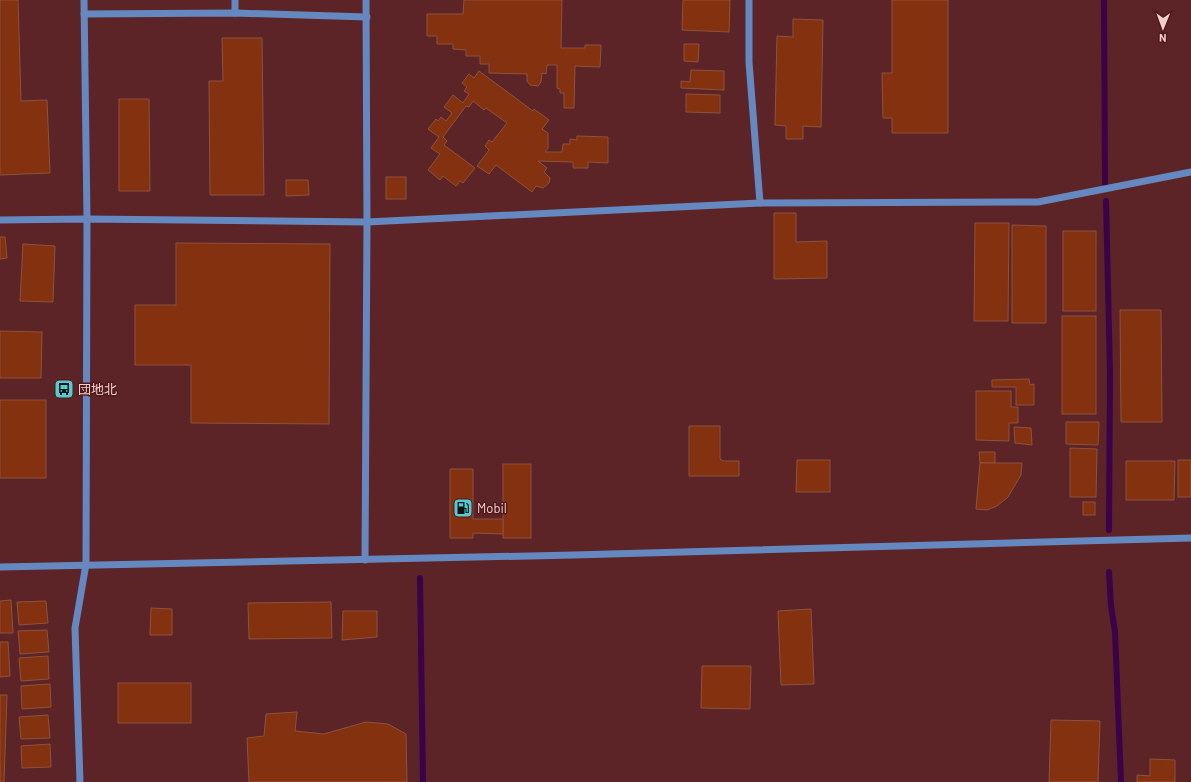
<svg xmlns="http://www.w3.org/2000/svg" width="1191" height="782" font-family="Barlow,'Noto Sans JP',sans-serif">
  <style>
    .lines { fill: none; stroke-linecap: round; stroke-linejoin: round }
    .stream { stroke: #3c0247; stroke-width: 6 }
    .building { fill: #83310f; stroke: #8d533f }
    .minor { stroke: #6588c0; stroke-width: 7 }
    .labels { text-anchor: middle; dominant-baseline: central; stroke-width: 3; stroke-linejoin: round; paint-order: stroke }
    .poi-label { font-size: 13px; fill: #f3cecd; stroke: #50191c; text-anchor: start }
  </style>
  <rect width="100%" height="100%" fill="#5c2426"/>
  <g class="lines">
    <g class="stream">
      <path d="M 1104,0 L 1105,184"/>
      <path d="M 1106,201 L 1110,373 L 1109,530"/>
      <path d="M 1109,572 L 1111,606 L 1115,632 L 1121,782"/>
      <path d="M 420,578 L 423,782"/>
    </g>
  </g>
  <g class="building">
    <path d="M 0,0 L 18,0 L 21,101 L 47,100 L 50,173 L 0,175 Z"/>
    <path d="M 464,0 L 562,0 L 561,48 L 585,48 L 585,45 L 601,45 L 600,67 L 575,66 L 574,108 L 564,108 L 564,93 L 560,93 L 560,89 L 557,88 L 557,65 L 547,65 L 546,74 L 542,73 L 541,82 L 538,86 L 530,85 L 527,81 L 527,74 L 489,73 L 489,64 L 480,64 L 480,56 L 466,56 L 466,50 L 453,49 L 453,44 L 437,44 L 437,36 L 427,36 L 427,14 L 463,14 Z"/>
    <path d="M 683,0 L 730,0 L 729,32 L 682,30 Z"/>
    <path d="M 892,0 L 948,0 L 948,133 L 892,133 L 892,118 L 883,118 L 882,73 L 892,73 Z"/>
    <path d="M 793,19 L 823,20 L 821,127 L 803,126 L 803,139 L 786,139 L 786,126 L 775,125 L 777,36 L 793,37 Z"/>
    <path d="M 222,38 L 262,38 L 264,195 L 210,195 L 209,81 L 223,81 Z"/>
    <path d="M 684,44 L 699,44 L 698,62 L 684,61 Z"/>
    <path d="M 691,70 L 724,71 L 724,90 L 681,88 L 681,81 L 690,82 Z"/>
    <path d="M 479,71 L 533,111 L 534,109 L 549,120 L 542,129 L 548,133 L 548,148 L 545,152 L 562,152 L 563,144 L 570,144 L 570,139 L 577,140 L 577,136 L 608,137 L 608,163 L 588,162 L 588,168 L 573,168 L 573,162 L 538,161 L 547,168 L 544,172 L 550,178 L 549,183 L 543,188 L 536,186 L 532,192 L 496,165 L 489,174 L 477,166 L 489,150 L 485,146 L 489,140 L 492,142 L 507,123 L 486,108 L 484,110 L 473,101 L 469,107 L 466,106 L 443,137 L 447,141 L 444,145 L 475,168 L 463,183 L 460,181 L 456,186 L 443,176 L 440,180 L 428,170 L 440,154 L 431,148 L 439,137 L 428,129 L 436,119 L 438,121 L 441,117 L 446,121 L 452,113 L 444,107 L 453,95 L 463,103 L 469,94 L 464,91 L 467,87 L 462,83 L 469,74 L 474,78 Z"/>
    <path d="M 686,94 L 720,95 L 720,113 L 686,112 Z"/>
    <path d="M 119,99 L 149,99 L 150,191 L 119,191 Z"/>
    <rect x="386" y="177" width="20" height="22"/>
    <path d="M 286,180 L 308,180 L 309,195 L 286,196 Z"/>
    <path d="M 774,213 L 796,213 L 796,242 L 827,241 L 827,278 L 774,279 Z"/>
    <path d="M 975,223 L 1009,223 L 1008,321 L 974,321 Z"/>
    <path d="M 1012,225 L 1046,226 L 1046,323 L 1012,323 Z"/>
    <rect x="1063" y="231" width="33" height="80"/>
    <path d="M 0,237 L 5,237 L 7,258 L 0,259 Z"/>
    <path d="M 176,243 L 330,244 L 329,424 L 191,423 L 191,365 L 135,365 L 135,305 L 176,305 Z"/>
    <path d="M 23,244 L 55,246 L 53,302 L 20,301 Z"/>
    <path d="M 1120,310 L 1161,310 L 1162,422 L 1121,422 Z"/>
    <rect x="1062" y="316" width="34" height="98"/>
    <path d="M 0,331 L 42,332 L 41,378 L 0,378 Z"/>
    <path d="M 1029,379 L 1030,385 L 1034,384 L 1034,405 L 1016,405 L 1016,387 L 992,387 L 992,380 Z"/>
    <path d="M 976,391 L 1011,391 L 1011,407 L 1018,407 L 1018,423 L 1009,423 L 1009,441 L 976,440 Z"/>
    <rect x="0" y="400" width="46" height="78"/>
    <path d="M 1066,422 L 1099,422 L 1098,445 L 1066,444 Z"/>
    <path d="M 689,426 L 720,426 L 720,459 L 723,461 L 739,461 L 739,476 L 689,476 Z"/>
    <path d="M 1014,427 L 1031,428 L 1032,445 L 1015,443 Z"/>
    <path d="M 1070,448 L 1097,449 L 1096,497 L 1070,497 Z"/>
    <path d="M 979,452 L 995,452 L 995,463 L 980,463 Z"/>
    <path d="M 797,460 L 830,460 L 830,492 L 796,492 Z"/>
    <rect x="1178" y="460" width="13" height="37"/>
    <path d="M 1126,461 L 1175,461 L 1174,500 L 1126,500 Z"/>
    <path d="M 980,463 L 1022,463 L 1021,475 L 1008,497 L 997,506 L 987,510 L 976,509 Z"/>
    <rect x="503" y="464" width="28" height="74"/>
    <path d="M 450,469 L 473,469 L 473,519 L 503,519 L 503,534 L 473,533 L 473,538 L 450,538 Z"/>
    <rect x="1083" y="502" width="12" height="13"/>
    <path d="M 11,600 L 13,633 L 0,633 L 0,601 Z"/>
    <path d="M 46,601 L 48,623 L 19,625 L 17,602 Z"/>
    <path d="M 331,602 L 332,638 L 249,639 L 248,603 Z"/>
    <path d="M 151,608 L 172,609 L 172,635 L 150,635 Z"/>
    <path d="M 811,609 L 814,684 L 781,685 L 778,611 Z"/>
    <path d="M 343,611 L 377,611 L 377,637 L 342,640 Z"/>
    <path d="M 47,630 L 49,652 L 20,654 L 18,631 Z"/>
    <path d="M 0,642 L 8,642 L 10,676 L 0,677 Z"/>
    <path d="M 48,656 L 49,679 L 21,681 L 19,658 Z"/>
    <path d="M 702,666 L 751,666 L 750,709 L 701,708 Z"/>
    <rect x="118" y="683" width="73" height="40"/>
    <path d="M 50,684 L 51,707 L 22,709 L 21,686 Z"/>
    <path d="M 0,695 L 7,695 L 4,782 L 0,782 Z"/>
    <path d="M 297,712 L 295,731 L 324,734 L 366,722 L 388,724 L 406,734 L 407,782 L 249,782 L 247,738 L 264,736 L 266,714 Z"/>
    <path d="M 48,715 L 50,738 L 21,739 L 19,717 Z"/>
    <path d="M 1051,720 L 1100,721 L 1098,782 L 1049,782 Z"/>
    <path d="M 50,744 L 51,767 L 22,768 L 21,746 Z"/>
    <path d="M 1150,759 L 1175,760 L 1175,782 L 1137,782 L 1137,775 L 1150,776 Z"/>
  </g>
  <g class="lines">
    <g class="minor">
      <path d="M 749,0 L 749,62 L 760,203"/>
      <path d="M 235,13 L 235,0"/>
      <path d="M 84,14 L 235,13 L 367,17"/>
      <path d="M 0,220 L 87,219 L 367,222 L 760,203 L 1038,202 L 1191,172"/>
      <path d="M 365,560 L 367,222 L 366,0"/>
      <path d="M 0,567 L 574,555 L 1191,538"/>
      <path d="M 80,782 L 75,628 L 86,564 L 87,219 L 84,0"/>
    </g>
  </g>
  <defs>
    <g id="bus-square" transform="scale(1)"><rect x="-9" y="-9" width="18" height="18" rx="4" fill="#51ccd3" stroke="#50191c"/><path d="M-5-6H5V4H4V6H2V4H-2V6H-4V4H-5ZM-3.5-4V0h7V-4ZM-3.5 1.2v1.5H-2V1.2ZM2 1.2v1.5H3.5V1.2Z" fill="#111"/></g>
    <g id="fuel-square" transform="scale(1)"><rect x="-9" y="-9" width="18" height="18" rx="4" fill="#51ccd3" stroke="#50191c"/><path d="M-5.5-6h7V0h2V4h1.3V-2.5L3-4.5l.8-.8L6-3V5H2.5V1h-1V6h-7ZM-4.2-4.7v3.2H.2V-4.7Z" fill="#111"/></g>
  </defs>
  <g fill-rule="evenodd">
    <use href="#bus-square" x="64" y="389"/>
    <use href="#fuel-square" x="463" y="508"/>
  </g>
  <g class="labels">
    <g class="poi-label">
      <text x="78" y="389">団地北</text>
      <text x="477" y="508">Mobil</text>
    </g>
  </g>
  <g transform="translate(1163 28) rotate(181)" stroke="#50191c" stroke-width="3" paint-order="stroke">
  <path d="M0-3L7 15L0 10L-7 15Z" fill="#f3cecd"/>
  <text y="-6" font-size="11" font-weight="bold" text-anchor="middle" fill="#f3cecd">N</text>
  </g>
</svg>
